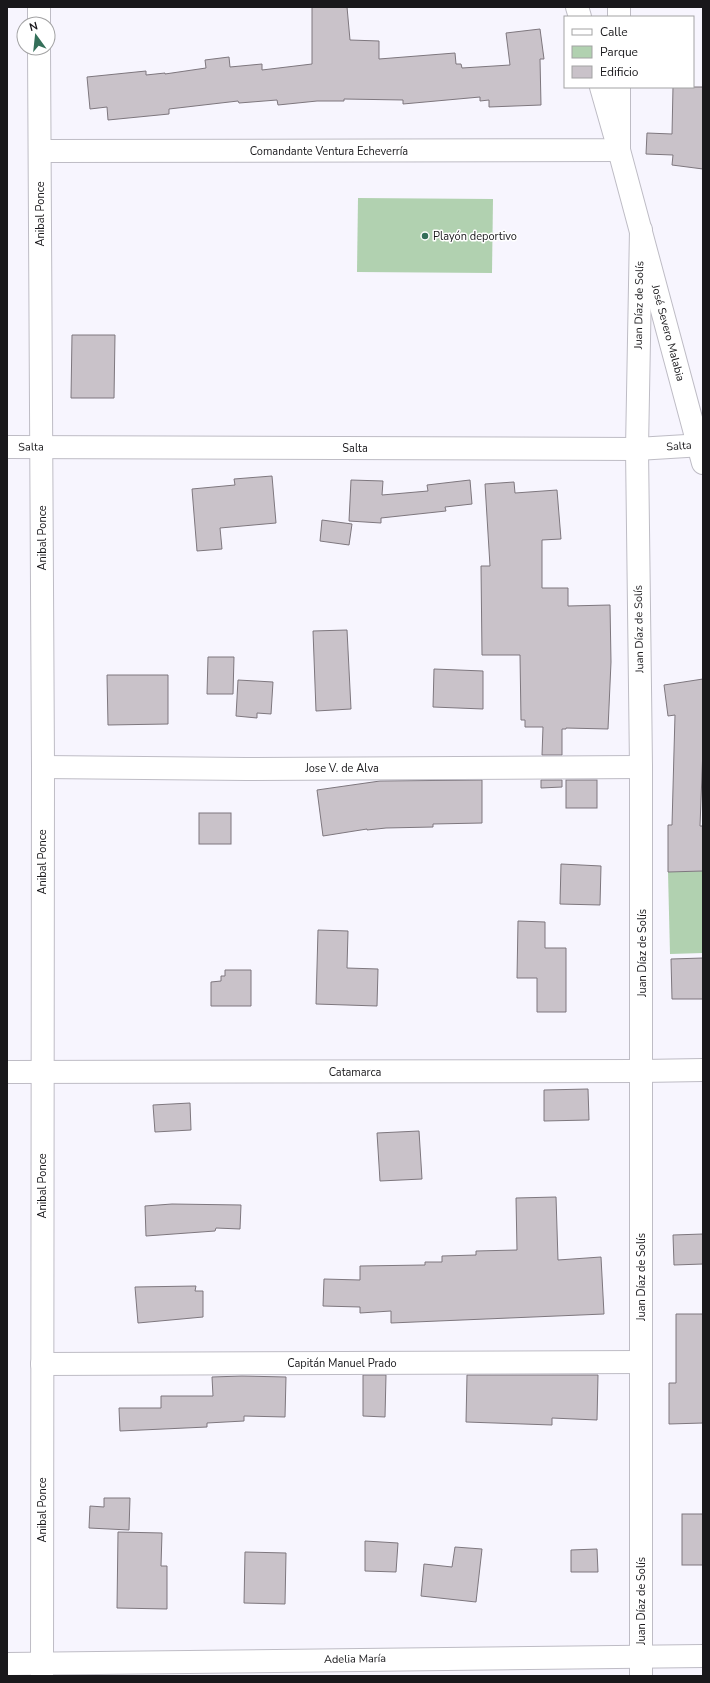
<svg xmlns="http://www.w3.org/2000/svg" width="710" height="1683" font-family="'Nunito Sans',sans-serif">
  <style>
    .green { fill: #b1d1b0 }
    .building { fill: #c9c2c9; stroke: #7e777e }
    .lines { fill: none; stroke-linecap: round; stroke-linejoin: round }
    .street-casing { stroke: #bebcc5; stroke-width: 24 }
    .street { stroke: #fff; stroke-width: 22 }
    .poi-dot { fill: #346f59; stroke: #fff; stroke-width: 1.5 }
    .labels { text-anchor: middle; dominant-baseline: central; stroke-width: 3; stroke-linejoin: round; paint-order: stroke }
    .street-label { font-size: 11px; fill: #19181b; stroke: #fff }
    .poi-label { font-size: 11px; fill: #19181b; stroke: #fff; text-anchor: start }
  </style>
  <rect width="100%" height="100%" fill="#f7f5fe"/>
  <g class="green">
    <path d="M 358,198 L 493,199 L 492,273 L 357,272 Z"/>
    <path d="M 703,871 L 703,953 L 670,954 L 668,872 Z"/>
  </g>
  <g class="building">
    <path d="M 312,7 L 347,7 L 350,40 L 379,41 L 379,59 L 455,53 L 456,64 L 461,64 L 462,68 L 510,65 L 506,33 L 540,29 L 544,59 L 540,59 L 541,105 L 489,107 L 489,100 L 480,101 L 480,97 L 403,104 L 403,100 L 344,99 L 344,101 L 317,101 L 278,105 L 277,100 L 239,103 L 238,101 L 169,109 L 169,114 L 108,120 L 107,107 L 90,109 L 87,77 L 146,71 L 146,75 L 165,73 L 165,74 L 206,68 L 205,60 L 229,57 L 230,67 L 262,64 L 262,70 L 312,64 Z"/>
    <path d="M 673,87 L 703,87 L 703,169 L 672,165 L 673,155 L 646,154 L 647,133 L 672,134 Z"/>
    <path d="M 72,335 L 115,335 L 114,398 L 71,398 Z"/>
    <path d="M 272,476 L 276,523 L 220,528 L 222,549 L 197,551 L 192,489 L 235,485 L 234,479 Z"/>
    <path d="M 351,480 L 383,481 L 382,495 L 428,491 L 427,485 L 470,480 L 472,504 L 445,507 L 446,511 L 381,518 L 381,523 L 349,521 Z"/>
    <path d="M 514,482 L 515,493 L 557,490 L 561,539 L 542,540 L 542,588 L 568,588 L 568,606 L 610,605 L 611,662 L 608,729 L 566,728 L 566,729 L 562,729 L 562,755 L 542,755 L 543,727 L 525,727 L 525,720 L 521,720 L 520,655 L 482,655 L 481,566 L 490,566 L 485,484 Z"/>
    <path d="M 322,520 L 352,524 L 349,545 L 320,541 Z"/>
    <path d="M 347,630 L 351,709 L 316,711 L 313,631 Z"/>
    <path d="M 208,657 L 234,657 L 233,694 L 207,694 Z"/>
    <path d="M 434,669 L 483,671 L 483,709 L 433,707 Z"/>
    <path d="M 107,675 L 168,675 L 168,724 L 108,725 Z"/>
    <path d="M 703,679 L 703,748 L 700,826 L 703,826 L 703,871 L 668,872 L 668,825 L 672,825 L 675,715 L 668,716 L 664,685 Z"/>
    <path d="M 238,680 L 273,682 L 271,714 L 257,713 L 257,718 L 236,716 Z"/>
    <path d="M 482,780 L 482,823 L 433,824 L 433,827 L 386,828 L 367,830 L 367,829 L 323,836 L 317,790 L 380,781 Z"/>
    <path d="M 541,780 L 562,780 L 562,787 L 541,788 Z"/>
    <rect x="566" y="780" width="31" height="28"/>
    <rect x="199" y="813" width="32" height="31"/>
    <path d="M 561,864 L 601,866 L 600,905 L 560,904 Z"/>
    <path d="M 518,921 L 545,922 L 545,948 L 566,948 L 566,1012 L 537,1012 L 537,978 L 517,978 Z"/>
    <path d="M 318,930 L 348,931 L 347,968 L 378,969 L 377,1006 L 316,1004 Z"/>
    <path d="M 703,958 L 703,999 L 672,999 L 671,959 Z"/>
    <path d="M 225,970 L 251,970 L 251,1006 L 211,1006 L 211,982 L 221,981 L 221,976 L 225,976 Z"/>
    <path d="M 588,1089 L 589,1120 L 544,1121 L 544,1090 Z"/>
    <path d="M 190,1103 L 191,1130 L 155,1132 L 153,1105 Z"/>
    <path d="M 419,1131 L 422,1179 L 380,1181 L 377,1133 Z"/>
    <path d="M 556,1197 L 558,1260 L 601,1257 L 604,1314 L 391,1323 L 391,1311 L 360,1313 L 360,1307 L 323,1306 L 324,1279 L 360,1280 L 360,1266 L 425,1265 L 425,1262 L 442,1262 L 442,1256 L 476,1255 L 476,1251 L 517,1250 L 516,1198 Z"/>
    <path d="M 172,1204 L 241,1205 L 240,1229 L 216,1228 L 215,1231 L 146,1236 L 145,1206 Z"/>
    <path d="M 703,1234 L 703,1264 L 674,1265 L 673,1235 Z"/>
    <path d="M 196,1286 L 195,1291 L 203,1291 L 203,1317 L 138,1323 L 135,1287 Z"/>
    <path d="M 676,1314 L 703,1314 L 703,1423 L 669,1424 L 669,1383 L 676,1383 Z"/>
    <path d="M 363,1375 L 386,1375 L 385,1417 L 363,1416 Z"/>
    <path d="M 467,1375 L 598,1375 L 597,1420 L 552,1418 L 552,1425 L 466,1422 Z"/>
    <path d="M 242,1376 L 286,1377 L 285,1417 L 244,1416 L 244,1421 L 207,1423 L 207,1427 L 120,1431 L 119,1408 L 161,1408 L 161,1396 L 213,1396 L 212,1377 Z"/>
    <path d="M 104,1498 L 130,1498 L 129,1530 L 89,1528 L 90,1506 L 104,1507 Z"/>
    <rect x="682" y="1514" width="21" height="51"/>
    <path d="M 118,1532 L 162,1533 L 161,1566 L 167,1566 L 167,1609 L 117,1608 Z"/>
    <path d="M 365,1541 L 398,1543 L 396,1572 L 365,1571 Z"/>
    <path d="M 455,1547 L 482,1549 L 476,1602 L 421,1596 L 424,1564 L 452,1567 Z"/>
    <path d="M 597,1549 L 598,1572 L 571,1572 L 571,1550 Z"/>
    <path d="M 245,1552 L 286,1553 L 285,1604 L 244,1603 Z"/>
  </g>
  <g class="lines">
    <g class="street-casing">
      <g id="street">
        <path d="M 39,7 L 39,24"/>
        <path d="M 577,7 L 580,17"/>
        <path d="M 619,7 L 619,17"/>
        <path d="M 39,48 L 43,767 L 42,1676"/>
        <path d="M 601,87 L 619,150 L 703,463"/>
        <path d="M 40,151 L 619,150 L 619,87"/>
        <path d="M 641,230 L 637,449 L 641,767 L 641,1676"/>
        <path d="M 7,447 L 637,449 L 703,445"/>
        <path d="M 43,767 L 246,769 L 641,767"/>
        <path d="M 7,1072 L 642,1071 L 703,1070"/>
        <path d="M 42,1364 L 641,1362"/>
        <path d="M 7,1664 L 703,1656"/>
      </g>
    </g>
    <use href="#street" class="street"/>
  </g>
  <circle class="poi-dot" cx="425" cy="236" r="4"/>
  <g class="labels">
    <g class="street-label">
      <text x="329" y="151">Comandante Ventura Echeverría</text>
      <text transform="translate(40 214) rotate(-90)">Anibal Ponce</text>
      <text transform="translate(639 305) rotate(-89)">Juan Díaz de Solís</text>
      <text transform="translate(668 333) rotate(75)">José Severo Malabia</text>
      <text transform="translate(679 446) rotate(-4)">Salta</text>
      <text transform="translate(31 447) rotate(-1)">Salta</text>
      <text x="355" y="448">Salta</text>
      <text transform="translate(42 538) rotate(-90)">Anibal Ponce</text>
      <text transform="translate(639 629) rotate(-91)">Juan Díaz de Solís</text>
      <text x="342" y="768">Jose V. de Alva</text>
      <text transform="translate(42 862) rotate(-90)">Anibal Ponce</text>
      <text transform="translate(642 953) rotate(-90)">Juan Díaz de Solís</text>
      <text x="355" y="1072">Catamarca</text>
      <text transform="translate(42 1186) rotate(-90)">Anibal Ponce</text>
      <text transform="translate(641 1277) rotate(-90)">Juan Díaz de Solís</text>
      <text x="342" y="1363">Capitán Manuel Prado</text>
      <text transform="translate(42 1510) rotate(-90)">Anibal Ponce</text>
      <text transform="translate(641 1601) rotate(-90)">Juan Díaz de Solís</text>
      <text transform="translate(355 1659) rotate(-1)">Adelia María</text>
    </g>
    <g class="poi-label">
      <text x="433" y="236">Playón deportivo</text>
    </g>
  </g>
  <rect width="710" height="1683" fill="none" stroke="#19181b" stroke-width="16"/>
  <rect x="564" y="16" width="130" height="72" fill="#ffffff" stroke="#a3a3a4"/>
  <rect x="572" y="29" width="20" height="6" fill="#ffffff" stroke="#a3a3a4"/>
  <text x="600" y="36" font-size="12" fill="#19181b">Calle</text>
  <rect x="572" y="46" width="20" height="12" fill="#b1d1b0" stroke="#a3a3a4"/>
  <text x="600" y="56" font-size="12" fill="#19181b">Parque</text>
  <rect x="572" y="66" width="20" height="12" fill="#c9c2c9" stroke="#a3a3a4"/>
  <text x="600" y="76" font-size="12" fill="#19181b">Edificio</text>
  <g transform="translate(36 36) rotate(345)"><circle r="19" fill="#ffffff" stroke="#a3a3a4"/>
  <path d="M0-3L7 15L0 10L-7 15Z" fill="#346f59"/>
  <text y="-6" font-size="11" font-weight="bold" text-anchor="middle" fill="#19181b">N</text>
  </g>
</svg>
